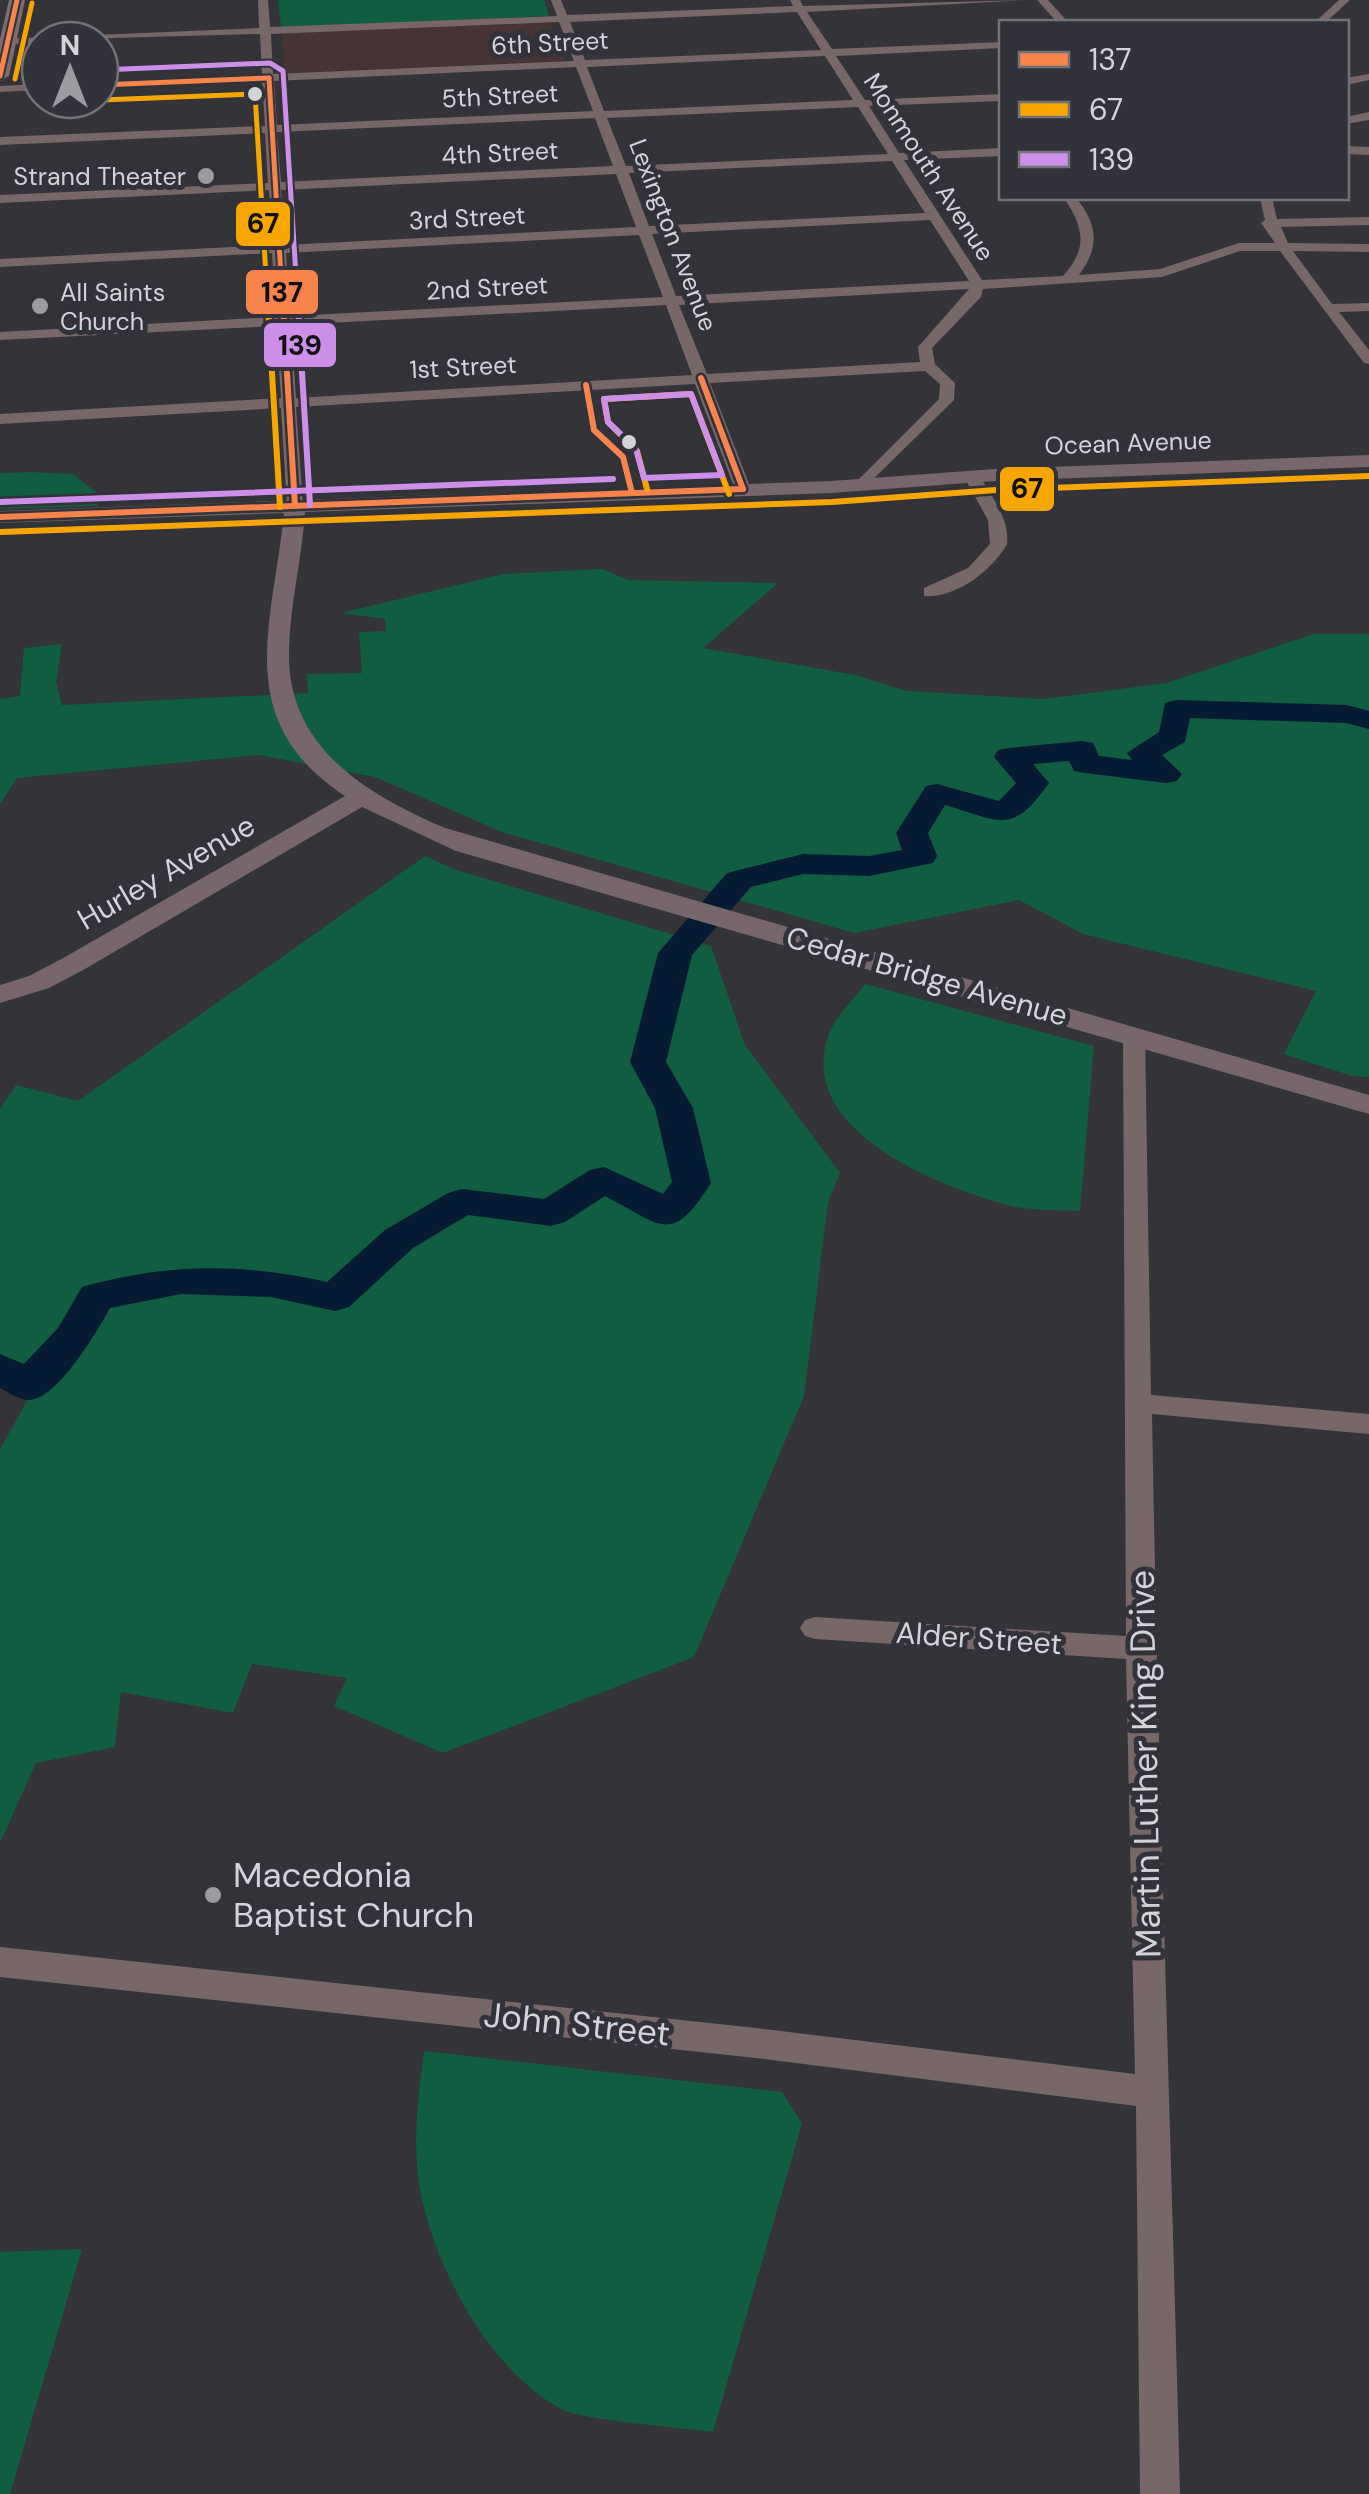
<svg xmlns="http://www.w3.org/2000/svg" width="1369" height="2494" font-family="'DM Sans',sans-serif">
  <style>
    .education { fill: #463434 }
    .green { fill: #105d41 }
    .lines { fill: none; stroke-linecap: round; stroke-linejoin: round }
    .river { fill: #061b33; fill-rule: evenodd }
    .minor { fill: #776769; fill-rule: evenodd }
    .major { fill: #77666b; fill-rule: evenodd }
    .highway { fill: #7b6d71; fill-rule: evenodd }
    .bus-1-far1-casing { stroke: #31323a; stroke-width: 9 }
    .bus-1-casing { stroke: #31323a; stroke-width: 11 }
    .bus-2-far1-casing { stroke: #31323a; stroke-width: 9 }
    .bus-2-casing { stroke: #31323a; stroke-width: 11 }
    .bus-3-far1-casing { stroke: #31323a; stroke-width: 9 }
    .bus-3-casing { stroke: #31323a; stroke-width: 11 }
    .bus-1-far1 { stroke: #f8844c; stroke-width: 5 }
    .bus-1 { stroke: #f8844c; stroke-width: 6 }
    .bus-2-far1 { stroke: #f7a600; stroke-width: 5 }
    .bus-2 { stroke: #f7a600; stroke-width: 6 }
    .bus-3-far1 { stroke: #ce8fe9; stroke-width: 5 }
    .bus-3 { stroke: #ce8fe9; stroke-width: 6 }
    .bus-dot { fill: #d3d3d8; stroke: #31323a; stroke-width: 4 }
    .poi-dot { fill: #9b9ba0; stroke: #31323a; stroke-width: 4 }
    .labels { text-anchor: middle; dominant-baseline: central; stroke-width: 10; stroke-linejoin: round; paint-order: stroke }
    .far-street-label { font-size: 25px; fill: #d3d3d8; stroke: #31323a }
    .far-poi-label { font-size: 25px; fill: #d3d3d8; stroke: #31323a; text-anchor: end }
    .street-label { font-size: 30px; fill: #d3d3d8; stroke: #31323a }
    .near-street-label { font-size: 35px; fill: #d3d3d8; stroke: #31323a }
    .near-poi-label { font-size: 35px; fill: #d3d3d8; stroke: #31323a; text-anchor: start }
    .line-badge { stroke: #31323a; stroke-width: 4 }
    .pale-badge-label { font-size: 28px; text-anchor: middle; font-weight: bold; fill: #111 }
  </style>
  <rect width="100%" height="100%" fill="#333338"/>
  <path class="education" d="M 551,23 L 565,61 L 285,73 L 282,33 Z"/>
  <g class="green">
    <path d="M 278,0 L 544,0 L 549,16 L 281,27 Z"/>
    <path d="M 31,472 L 73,474 L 101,496 L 97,506 L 0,509 L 0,473 Z"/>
    <path d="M 602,569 L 628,580 L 778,583 L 703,648 L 855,675 L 907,691 L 1043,699 L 1166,683 L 1314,634 L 1369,634 L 1369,1077 L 1352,1076 L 1284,1054 L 1316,991 L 1083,934 L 1019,900 L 854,933 L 502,832 L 375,777 L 259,755 L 17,778 L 0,804 L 0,699 L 20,696 L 24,648 L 62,644 L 56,682 L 62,705 L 308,693 L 307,674 L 362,673 L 359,632 L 386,631 L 385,619 L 341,613 L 503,574 Z"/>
    <path d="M 425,856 L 456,870 L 711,946 L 745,1045 L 840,1173 L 828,1202 L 804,1396 L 694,1657 L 443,1753 L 334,1706 L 347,1678 L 252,1664 L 233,1713 L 121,1692 L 115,1747 L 36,1763 L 0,1843 L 0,1449 L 31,1394 L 0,1383 L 0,1109 L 16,1085 L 78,1101 Z"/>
    <path d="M 865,984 L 1094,1046 L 1080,1211 C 1058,1210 1033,1211 1011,1206 C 939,1187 793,1130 829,1034 C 835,1017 854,999 865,984 Z"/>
    <path d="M 424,2051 L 782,2092 L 802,2123 L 713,2432 C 683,2428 581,2420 561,2409 C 486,2368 427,2256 418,2174 C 413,2133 419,2092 424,2051 Z"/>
    <path d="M 82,2249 L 10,2494 L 0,2494 L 0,2252 Z"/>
  </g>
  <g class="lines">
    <path class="river" d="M 1176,700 L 1347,705 L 1369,711 L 1369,729 L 1346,723 L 1190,718 L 1185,742 L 1162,755 L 1182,774 L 1177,781 L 1166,783 L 1085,773 L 1074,771 L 1069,761 L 1033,764 L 1049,783 C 1012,836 1000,821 945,805 L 928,833 L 937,856 L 933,863 L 869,876 L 803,874 L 751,887 L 692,955 L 666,1062 L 693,1108 L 711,1183 C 671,1246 663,1226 605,1196 L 565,1222 L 551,1226 L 468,1215 L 413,1248 L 349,1307 L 335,1311 L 271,1297 L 181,1294 L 110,1308 C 98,1330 57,1400 29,1400 C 19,1400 8,1392 0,1388 L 0,1354 L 24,1364 L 58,1328 L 82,1287 C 167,1263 241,1263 327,1282 L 385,1230 L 448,1193 L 462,1189 L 544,1199 L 590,1170 L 604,1167 L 663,1194 L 672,1182 L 655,1108 L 630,1062 L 658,953 L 727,873 L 803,854 L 869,856 L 902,850 L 896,833 L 926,786 L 937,784 L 999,801 L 1016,783 L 994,757 L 998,750 L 1009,748 L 1082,741 L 1093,743 L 1099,756 L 1132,760 L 1127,753 L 1159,732 L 1165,703 Z"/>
    <g class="minor">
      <path d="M 258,0 L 268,0 L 270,27 L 557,16 L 551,0 L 561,0 L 567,15 L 793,6 L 790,0 L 800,0 L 803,6 L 1026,0 L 807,12 L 832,49 L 1002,42 L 1002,48 L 836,56 L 865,100 L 1002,94 L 1002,101 L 869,106 L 899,153 L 1002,148 L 1002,156 L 904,160 L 982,280 L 1063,276 C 1089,248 1083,226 1064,198 L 1076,198 C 1098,224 1100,247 1079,275 L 1160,269 L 1239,243 L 1275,243 L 1261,223 L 1265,220 L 1260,198 L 1272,198 L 1277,219 L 1369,217 L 1369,225 L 1281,227 L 1288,243 L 1369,244 L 1369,252 L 1293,251 L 1332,304 L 1369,303 L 1369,311 L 1339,312 L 1369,350 L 1369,364 L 1364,363 L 1280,251 L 1240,251 L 1162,277 L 983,289 L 981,297 L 932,348 L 935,364 L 955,383 L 954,400 L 862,490 L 856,488 L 856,482 L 939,399 L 940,384 L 925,371 L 710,383 L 751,489 L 743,494 L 735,489 L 695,384 L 296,407 L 303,506 L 295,511 L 287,506 L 281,408 L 0,424 L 0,414 L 281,398 L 276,326 L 0,340 L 0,332 L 276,317 L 272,253 L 0,267 L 0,259 L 272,245 L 269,190 L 0,203 L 0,195 L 268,183 L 265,133 L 0,145 L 0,137 L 265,126 L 262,81 L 100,88 L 100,82 L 262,74 L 260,34 L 40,40 L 40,43 L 0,45 L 0,39 L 259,28 ZM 797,12 L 821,50 L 585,60 L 570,22 ZM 559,22 L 574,61 L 273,74 L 271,34 ZM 825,56 L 853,100 L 604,111 L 587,67 ZM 576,67 L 593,111 L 277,125 L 274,81 ZM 858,107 L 888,154 L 626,166 L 607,118 ZM 595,118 L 613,166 L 281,182 L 277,132 ZM 892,161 L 925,213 L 649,226 L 629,173 ZM 616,174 L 636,227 L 285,245 L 281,190 ZM 930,220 L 969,281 L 676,296 L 652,234 ZM 639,235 L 663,297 L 290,316 L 286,253 ZM 969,289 L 918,347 L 920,362 L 707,374 L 679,305 ZM 666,305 L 692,375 L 296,398 L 291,325 Z"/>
      <path d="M 1037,0 L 1048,0 L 1068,22 L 1057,22 Z"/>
      <path d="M 1339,0 L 1350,0 L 1326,22 L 1315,22 Z"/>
      <path d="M 1369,74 L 1369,80 L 1346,85 L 1346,78 Z"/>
      <path d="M 40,84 L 40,90 L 0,92 L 0,86 Z"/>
      <path d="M 1369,112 L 1369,120 L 1346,124 L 1346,117 Z"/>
      <path d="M 1346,146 L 1369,147 L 1369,155 L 1346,154 Z"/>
      <path d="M 966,474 L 978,474 C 991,495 1010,519 1007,544 C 993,570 955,599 924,596 L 924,588 L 968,568 L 990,544 L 988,520 L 964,477 Z"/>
      <path d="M 1134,1028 L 1145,1035 L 1151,1395 L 1369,1414 L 1369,1434 L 1152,1414 C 1158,1774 1171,2134 1180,2494 L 1140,2494 L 1136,2106 L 756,2058 L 0,1977 L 0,1947 L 756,2028 L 1135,2074 L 1126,1659 L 815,1639 L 805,1636 L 800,1628 L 805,1620 L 815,1617 L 1126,1636 L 1123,1035 Z"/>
    </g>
    <path class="major" d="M 1369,455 L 1369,467 L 995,481 L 831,493 L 305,512 C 302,559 290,604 289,650 C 286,747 366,794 445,828 L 1369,1095 L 1369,1114 L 456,851 L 362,807 L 85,969 L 49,988 L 0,1003 L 0,985 L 29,976 L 65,957 L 345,796 C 230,720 273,625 284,513 L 0,523 L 0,511 L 831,481 L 995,469 Z"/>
    <path class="highway" d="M 9,0 L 25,0 L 9,76 L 0,81 L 0,39 Z"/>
    <g class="bus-1-far1-casing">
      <g id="bus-1-far1">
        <path d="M 0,76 L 17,0"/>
        <path d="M 269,78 L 281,276"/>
        <path d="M 100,85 L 269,78"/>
      </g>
    </g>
    <g class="bus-1-casing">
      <g id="bus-1">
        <path d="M 281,273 L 295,506"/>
        <path d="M 701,378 L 743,489"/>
        <path d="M 586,385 L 594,430 L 623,457 L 632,493"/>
        <path d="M 0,517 L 743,489"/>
      </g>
    </g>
    <g class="bus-2-far1-casing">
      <g id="bus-2-far1">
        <path d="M 15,79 L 32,3"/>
        <path d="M 101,100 L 255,94 L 266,276"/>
      </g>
    </g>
    <g class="bus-2-casing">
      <g id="bus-2">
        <path d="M 266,273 L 280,507"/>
        <path d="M 647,489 L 637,451 L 608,422 L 604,399 L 691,394 L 729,494"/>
        <path d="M 1,532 L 832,502 L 996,490 L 1369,476"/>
      </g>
    </g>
    <g class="bus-3-far1-casing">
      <path id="bus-3-far1" d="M 100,70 L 270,63 L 283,71 L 296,276"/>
    </g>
    <g class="bus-3-casing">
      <g id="bus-3">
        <path d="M 296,273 L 310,505"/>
        <path d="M 691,394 L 722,475 L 644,478 L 636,449 L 608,422 L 604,399 Z"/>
        <path d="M 0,502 L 613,479"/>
      </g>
    </g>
    <use href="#bus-1-far1" class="bus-1-far1"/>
    <use href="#bus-1" class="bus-1"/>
    <use href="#bus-2-far1" class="bus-2-far1"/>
    <use href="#bus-2" class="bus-2"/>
    <use href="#bus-3-far1" class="bus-3-far1"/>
    <use href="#bus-3" class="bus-3"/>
  </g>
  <g class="bus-dot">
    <circle cx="255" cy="94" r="9"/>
    <circle cx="629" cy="442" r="9"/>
  </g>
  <g class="poi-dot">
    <circle cx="206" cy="176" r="10"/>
    <circle cx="40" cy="306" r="10"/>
    <circle cx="213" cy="1895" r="10"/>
  </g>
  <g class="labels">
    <g class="far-street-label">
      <text transform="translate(550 43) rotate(-3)">6th Street</text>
      <text transform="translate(500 96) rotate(-3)">5th Street</text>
      <text transform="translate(500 153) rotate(-3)">4th Street</text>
      <text transform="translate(929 167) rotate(57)">Monmouth Avenue</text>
      <text transform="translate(467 218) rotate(-3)">3rd Street</text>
      <text transform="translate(673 235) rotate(69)">Lexington Avenue</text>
      <text transform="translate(487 288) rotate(-3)">2nd Street</text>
      <text transform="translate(463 367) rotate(-3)">1st Street</text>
      <text transform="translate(1128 443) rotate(-2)">Ocean Avenue</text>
    </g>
    <g class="far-poi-label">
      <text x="186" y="176">Strand Theater</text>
      <text x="60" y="292" text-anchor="start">All Saints<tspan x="60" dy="29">Church</tspan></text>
    </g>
    <g class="street-label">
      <text transform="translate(166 872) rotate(-30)">Hurley Avenue</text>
      <text transform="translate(927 976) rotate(16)">Cedar Bridge Avenue</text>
      <text transform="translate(979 1638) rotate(4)">Alder Street</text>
    </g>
    <g class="near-street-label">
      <text transform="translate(1145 1764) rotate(-91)">Martin Luther King Drive</text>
      <text transform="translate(577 2024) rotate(6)">John Street</text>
    </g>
    <g class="near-poi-label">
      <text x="233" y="1875">Macedonia<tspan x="233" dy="40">Baptist Church</tspan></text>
    </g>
  </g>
  <g class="line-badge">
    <rect x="234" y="200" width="58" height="48" rx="10" fill="#f7a600"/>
    <rect x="244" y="268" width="76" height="48" rx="10" fill="#f8844c"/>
    <rect x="262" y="321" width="76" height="48" rx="10" fill="#ce8fe9"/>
    <rect x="998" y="465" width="58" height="48" rx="10" fill="#f7a600"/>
  </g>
  <g class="pale-badge-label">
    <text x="263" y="233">67</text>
    <text x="282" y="302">137</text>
    <text x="300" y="355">139</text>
    <text x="1027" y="498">67</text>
  </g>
  <rect x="999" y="20" width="350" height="180" fill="#31323a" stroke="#727279" stroke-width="2.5"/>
  <rect x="1019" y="52" width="50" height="15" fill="#f8844c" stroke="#727279" stroke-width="2.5"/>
  <text x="1089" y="70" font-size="30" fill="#d3d3d8">137</text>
  <rect x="1019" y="102" width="50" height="15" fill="#f7a600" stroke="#727279" stroke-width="2.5"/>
  <text x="1089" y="120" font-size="30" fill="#d3d3d8">67</text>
  <rect x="1019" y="152" width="50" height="15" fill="#ce8fe9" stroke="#727279" stroke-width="2.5"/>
  <text x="1089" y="170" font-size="30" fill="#d3d3d8">139</text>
  <g transform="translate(70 70)"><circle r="48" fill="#31323a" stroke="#727279" stroke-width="2.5"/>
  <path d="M0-8L18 38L0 25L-18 38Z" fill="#9b9ba0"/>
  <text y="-15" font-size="28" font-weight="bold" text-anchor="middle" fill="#d3d3d8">N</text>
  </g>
</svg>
